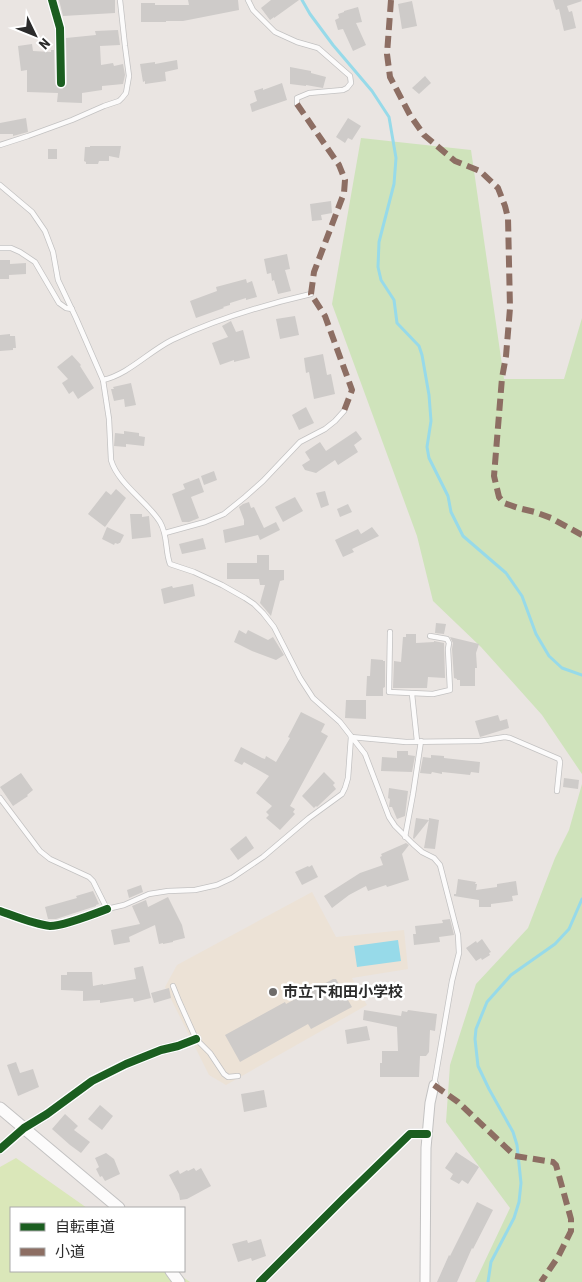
<svg xmlns="http://www.w3.org/2000/svg" width="582" height="1282" font-family="'Roboto Condensed','Noto Sans JP',sans-serif">
  <style>
    .education { fill: #ece2d6 }
    .green { fill: #cfe3bb }
    .pitch { fill: #dae7b9 }
    .water { fill: #97dae9 }
    .lines { fill: none; stroke-linecap: round; stroke-linejoin: round }
    .stream { stroke: #97dae9; stroke-width: 3 }
    .building { fill: #cecbc9 }
    .service-casing { stroke: #c3c2c2; stroke-width: 6 }
    .minor-casing { stroke: #c3c2c2; stroke-width: 11 }
    .tertiary-casing { stroke: #c3c2c2; stroke-width: 13 }
    .service { stroke: #fcfbfb; stroke-width: 4.5 }
    .minor { stroke: #fcfbfb; stroke-width: 9 }
    .tertiary { stroke: #fcfbfb; stroke-width: 11 }
    .quiet { stroke: #8d6e63; stroke-width: 6; stroke-dasharray: 12 6; stroke-linecap: butt }
    .cycleway-casing { stroke: #fff; stroke-width: 11 }
    .cycleway { stroke: #1b5e20; stroke-width: 8 }
    .poi-dot { fill: #6e6c6b; stroke: #fff; stroke-width: 2 }
    .labels { text-anchor: middle; dominant-baseline: central; stroke-width: 5; stroke-linejoin: round; paint-order: stroke }
    .poi-label { font-size: 15px; font-weight: bold; fill: #2b2b2b; stroke: #fff; text-anchor: start }
  </style>
  <rect width="100%" height="100%" fill="#eae5e2"/>
  <path class="education" d="M 312,892 L 336,937 L 404,930 L 408,969 L 352,978 L 367,1005 L 226,1085 L 209,1075 L 165,987 L 177,965 Z"/>
  <g class="green">
    <path d="M 361,138 L 471,150 L 504,379 L 564,379 L 582,318 L 582,774 L 542,715 L 481,647 L 433,601 L 417,536 L 332,304 Z"/>
    <path d="M 582,784 L 582,1282 L 475,1282 L 510,1208 L 446,1122 L 450,1065 L 476,984 L 528,928 L 555,858 L 569,830 Z"/>
  </g>
  <path class="pitch" d="M 16,1158 L 87,1208 L 11,1208 L 11,1271 L 174,1271 L 190,1282 L 0,1282 L 0,1167 Z"/>
  <path class="water" d="M 398,940 L 401,961 L 357,967 L 354,946 Z"/>
  <g class="lines">
    <g class="stream">
      <path d="M 302,0 L 310,14 L 333,45 L 372,91 L 389,117 L 396,158 L 394,184 L 379,242 L 378,267 L 381,280 L 394,300 L 397,323 L 419,346 L 422,355 L 429,395 L 431,421 L 427,447 L 429,458 L 448,496 L 451,512 L 463,536 L 506,573 L 522,596 L 536,634 L 549,656 L 562,668 L 582,675"/>
      <path d="M 488,1282 L 491,1262 L 514,1218 L 519,1202 L 521,1183 L 517,1145 L 513,1132 L 489,1089 L 478,1066 L 475,1039 L 476,1029 L 487,1002 L 511,975 L 555,944 L 569,929 L 582,899"/>
    </g>
  </g>
  <g class="building">
    <path d="M 59,0 L 115,0 L 115,13 L 63,16 Z"/>
    <path d="M 188,0 L 238,0 L 239,10 L 183,21 L 166,21 L 166,22 L 141,22 L 141,3 L 155,3 L 155,5 L 189,5 Z"/>
    <path d="M 271,0 L 299,0 L 274,18 L 274,17 L 270,20 L 261,8 Z"/>
    <path d="M 553,0 L 581,0 L 582,1 L 567,6 L 569,12 L 572,11 L 576,28 L 564,31 L 559,9 L 556,10 Z"/>
    <path d="M 412,1 L 417,26 L 402,29 L 398,4 Z"/>
    <path d="M 358,7 L 362,22 L 356,23 L 366,45 L 353,51 L 343,29 L 338,30 L 335,20 L 339,18 L 338,14 L 344,12 L 344,11 Z"/>
    <path d="M 118,30 L 120,45 L 100,46 L 101,65 L 113,63 L 114,66 L 123,64 L 125,75 L 123,84 L 102,86 L 102,90 L 82,93 L 82,103 L 57,102 L 58,93 L 27,92 L 27,70 L 21,71 L 18,46 L 32,44 L 33,51 L 51,52 L 51,50 L 54,50 L 55,84 L 58,88 L 62,89 L 66,86 L 67,83 L 66,38 L 96,35 L 95,31 Z"/>
    <path d="M 177,60 L 178,69 L 165,72 L 166,81 L 145,84 L 145,81 L 143,82 L 140,64 L 155,62 L 155,64 Z"/>
    <path d="M 290,67 L 311,71 L 311,73 L 326,77 L 323,88 L 306,85 L 306,86 L 290,84 Z"/>
    <path d="M 425,76 L 431,83 L 419,94 L 412,88 Z"/>
    <path d="M 282,83 L 287,100 L 252,112 L 250,104 L 257,101 L 254,91 L 263,88 L 263,90 Z"/>
    <path d="M 26,118 L 28,132 L 13,136 L 13,134 L 0,134 L 0,123 Z"/>
    <path d="M 348,118 L 361,126 L 352,140 L 348,138 L 345,143 L 336,137 Z"/>
    <path d="M 90,146 L 121,146 L 119,158 L 109,156 L 109,161 L 99,161 L 98,164 L 86,164 L 86,162 L 84,161 L 85,147 L 90,147 Z"/>
    <rect x="48" y="149" width="9" height="10"/>
    <path d="M 331,201 L 332,213 L 321,215 L 322,220 L 312,221 L 310,204 Z"/>
    <path d="M 287,254 L 290,269 L 285,270 L 291,291 L 278,294 L 274,280 L 272,281 L 271,273 L 267,274 L 264,259 Z"/>
    <path d="M 0,260 L 10,260 L 10,264 L 26,263 L 26,274 L 9,275 L 9,279 L 0,279 Z"/>
    <path d="M 246,279 L 247,283 L 252,281 L 257,297 L 246,300 L 246,298 L 230,303 L 230,305 L 223,307 L 224,308 L 196,318 L 190,301 L 217,291 L 216,287 Z"/>
    <path d="M 295,316 L 299,335 L 280,339 L 276,319 Z"/>
    <path d="M 231,321 L 236,332 L 243,330 L 250,358 L 234,362 L 234,360 L 220,365 L 212,343 L 228,337 L 222,326 Z"/>
    <path d="M 10,334 L 10,336 L 15,336 L 16,348 L 13,348 L 13,350 L 0,351 L 0,335 Z"/>
    <path d="M 323,354 L 327,375 L 331,374 L 335,394 L 314,399 L 309,372 L 306,373 L 304,358 Z"/>
    <path d="M 72,355 L 81,365 L 80,366 L 94,388 L 78,399 L 73,391 L 69,394 L 62,383 L 68,379 L 57,367 Z"/>
    <path d="M 131,383 L 136,405 L 125,407 L 124,399 L 114,401 L 111,389 L 114,389 L 113,387 Z"/>
    <path d="M 306,407 L 314,423 L 299,430 L 292,415 Z"/>
    <path d="M 124,431 L 139,433 L 139,436 L 145,437 L 144,446 L 126,444 L 126,447 L 114,446 L 115,433 L 124,434 Z"/>
    <path d="M 356,431 L 362,439 L 354,445 L 358,452 L 338,465 L 335,460 L 316,473 L 305,470 L 302,465 L 310,460 L 305,452 L 320,442 L 326,451 Z"/>
    <path d="M 214,471 L 217,480 L 204,485 L 201,476 Z"/>
    <path d="M 199,478 L 204,492 L 191,497 L 199,518 L 189,522 L 182,522 L 172,494 L 185,489 L 183,484 Z"/>
    <path d="M 116,489 L 126,498 L 105,527 L 88,514 L 106,491 L 111,495 Z"/>
    <path d="M 325,491 L 329,505 L 321,508 L 316,493 Z"/>
    <path d="M 295,497 L 303,511 L 283,522 L 275,507 Z"/>
    <path d="M 249,502 L 251,508 L 254,507 L 264,528 L 276,522 L 280,530 L 260,540 L 258,535 L 225,543 L 223,530 L 244,525 L 244,520 L 239,507 L 243,504 Z"/>
    <path d="M 348,504 L 352,512 L 340,517 L 337,509 Z"/>
    <path d="M 130,514 L 142,514 L 142,517 L 149,516 L 151,537 L 132,539 Z"/>
    <path d="M 107,527 L 124,535 L 120,543 L 119,543 L 118,544 L 115,543 L 114,545 L 102,539 Z"/>
    <path d="M 372,527 L 379,536 L 352,549 L 354,552 L 343,557 L 335,540 L 358,529 L 361,534 Z"/>
    <path d="M 203,538 L 206,549 L 182,554 L 179,544 Z"/>
    <path d="M 257,555 L 269,555 L 269,570 L 284,570 L 284,580 L 280,581 L 271,616 L 260,603 L 265,585 L 260,585 L 259,579 L 227,579 L 227,563 L 257,563 Z"/>
    <path d="M 193,584 L 195,596 L 164,604 L 161,589 L 172,586 L 173,588 Z"/>
    <path d="M 436,623 L 446,624 L 444,634 L 435,633 Z"/>
    <path d="M 239,630 L 246,634 L 248,630 L 268,640 L 273,637 L 284,655 L 276,660 L 252,651 L 234,642 Z"/>
    <path d="M 406,634 L 416,634 L 416,643 L 434,642 L 434,641 L 444,643 L 445,678 L 428,677 L 427,688 L 393,688 L 394,661 L 401,662 L 403,637 L 406,637 Z"/>
    <path d="M 450,637 L 479,644 L 476,653 L 477,668 L 475,668 L 475,686 L 460,686 L 460,680 L 457,680 L 457,679 L 454,678 L 452,649 L 453,643 Z"/>
    <path d="M 371,659 L 383,660 L 383,661 L 385,661 L 385,687 L 383,688 L 383,696 L 366,696 L 367,676 L 370,676 Z"/>
    <path d="M 346,700 L 366,700 L 366,719 L 345,718 Z"/>
    <path d="M 301,712 L 325,724 L 321,732 L 328,736 L 290,806 L 295,809 L 293,812 L 295,814 L 280,830 L 266,818 L 269,815 L 266,812 L 272,806 L 256,793 L 269,776 L 244,762 L 242,765 L 234,761 L 241,747 L 262,758 L 265,759 L 266,756 L 276,762 L 290,738 L 288,737 Z"/>
    <path d="M 498,715 L 500,721 L 507,719 L 509,728 L 480,737 L 475,721 Z"/>
    <path d="M 397,751 L 408,751 L 408,755 L 415,756 L 412,772 L 381,771 L 382,757 L 397,758 Z"/>
    <path d="M 431,755 L 444,756 L 444,758 L 480,762 L 479,773 L 471,772 L 470,775 L 442,772 L 442,774 L 432,772 L 431,774 L 420,773 L 423,757 L 431,758 Z"/>
    <path d="M 324,772 L 335,783 L 333,785 L 336,789 L 318,806 L 317,807 L 316,806 L 314,808 L 302,796 Z"/>
    <path d="M 21,773 L 33,790 L 27,795 L 28,796 L 13,806 L 0,787 Z"/>
    <path d="M 564,778 L 579,780 L 578,789 L 563,787 Z"/>
    <path d="M 389,788 L 408,791 L 405,816 L 397,819 L 392,807 L 389,807 L 390,799 L 388,798 Z"/>
    <path d="M 416,818 L 429,820 L 429,818 L 439,820 L 435,849 L 424,848 L 429,820 L 414,839 L 413,838 Z"/>
    <path d="M 246,836 L 254,848 L 238,860 L 230,849 Z"/>
    <path d="M 406,843 L 409,845 L 402,854 L 409,880 L 387,887 L 386,885 L 368,891 L 366,886 L 349,895 L 332,908 L 324,896 L 360,873 L 383,865 L 380,857 L 382,856 L 381,854 Z"/>
    <path d="M 312,865 L 318,877 L 302,885 L 295,872 L 308,866 L 309,867 Z"/>
    <path d="M 458,879 L 476,882 L 475,884 L 477,884 L 476,890 L 497,887 L 497,884 L 516,881 L 518,895 L 512,896 L 513,901 L 491,904 L 491,907 L 479,907 L 479,900 L 454,896 L 454,894 L 456,894 Z"/>
    <path d="M 141,885 L 143,892 L 129,898 L 127,890 Z"/>
    <path d="M 93,891 L 99,904 L 96,905 L 96,906 L 56,919 L 48,919 L 45,907 L 77,898 L 76,896 Z"/>
    <path d="M 168,897 L 182,925 L 185,938 L 173,941 L 173,942 L 163,944 L 163,943 L 159,944 L 155,925 L 129,937 L 130,942 L 114,945 L 111,930 L 140,924 L 132,906 L 146,900 L 148,907 Z"/>
    <path d="M 450,919 L 454,935 L 439,937 L 440,942 L 414,945 L 413,934 L 416,934 L 415,926 L 443,923 L 442,920 Z"/>
    <path d="M 482,939 L 491,952 L 489,953 L 490,955 L 482,960 L 481,958 L 476,961 L 466,948 L 476,941 L 477,943 Z"/>
    <path d="M 143,966 L 151,998 L 134,1002 L 133,998 L 100,1003 L 100,1000 L 83,1001 L 83,991 L 61,990 L 61,975 L 67,975 L 67,972 L 92,972 L 93,986 L 103,984 L 103,985 L 136,979 L 134,968 Z"/>
    <path d="M 333,979 L 336,979 L 352,1007 L 311,1029 L 308,1024 L 240,1062 L 225,1035 L 285,1002 L 286,1004 Z"/>
    <path d="M 169,988 L 171,998 L 154,1003 L 151,993 Z"/>
    <path d="M 364,1010 L 401,1016 L 402,1011 L 407,1012 L 408,1010 L 437,1014 L 435,1031 L 430,1030 L 429,1052 L 426,1056 L 420,1056 L 419,1077 L 380,1077 L 380,1063 L 382,1063 L 382,1051 L 398,1051 L 397,1027 L 363,1020 Z"/>
    <path d="M 367,1026 L 370,1040 L 347,1044 L 345,1030 Z"/>
    <path d="M 16,1062 L 20,1073 L 33,1069 L 39,1087 L 18,1096 L 7,1065 Z"/>
    <path d="M 264,1090 L 267,1107 L 244,1112 L 241,1094 Z"/>
    <path d="M 100,1105 L 113,1116 L 102,1130 L 88,1119 Z"/>
    <path d="M 65,1114 L 78,1126 L 74,1130 L 90,1142 L 81,1153 L 70,1145 L 52,1129 Z"/>
    <path d="M 456,1152 L 479,1167 L 468,1184 L 462,1180 L 459,1184 L 450,1179 L 453,1174 L 445,1168 Z"/>
    <path d="M 106,1153 L 114,1159 L 120,1174 L 105,1181 L 102,1176 L 100,1177 L 96,1169 L 99,1167 L 95,1158 Z"/>
    <path d="M 194,1168 L 196,1171 L 201,1168 L 211,1186 L 187,1199 L 180,1200 L 179,1194 L 169,1175 L 178,1170 L 180,1174 L 187,1170 L 188,1171 Z"/>
    <path d="M 477,1202 L 493,1210 L 473,1249 L 472,1248 L 457,1282 L 437,1282 L 449,1255 L 450,1256 Z"/>
    <path d="M 261,1239 L 266,1256 L 252,1261 L 251,1258 L 238,1262 L 232,1244 L 247,1240 L 248,1243 Z"/>
  </g>
  <g class="lines">
    <g class="service-casing">
      <g id="service">
        <path d="M 248,0 L 253,10 L 275,32 L 297,42 L 318,48 L 350,76 L 351,83 L 347,88 L 343,90 L 309,93 L 297,98 L 297,104"/>
        <path d="M 0,145 L 28,136 L 72,120 L 104,106 L 119,101 L 122,98 L 126,93 L 129,76 L 125,46 L 120,0"/>
        <path d="M 0,185 L 32,212 L 45,231 L 53,252 L 58,280 L 76,318 L 103,380 L 109,419 L 111,460 C 118,484 147,501 160,522 C 168,535 165,551 170,564 L 194,572 L 222,585 L 245,598 L 254,604 L 263,613 L 274,627 L 300,678 L 313,698 L 340,722 L 365,754 L 389,817 L 395,826 L 413,844 L 422,852 L 434,858 L 440,865 L 458,935 L 459,953 L 452,981 L 434,1085"/>
        <path d="M 0,248 L 11,248 L 20,252 L 35,262 L 59,303 L 66,308 L 72,309"/>
        <path d="M 103,380 C 129,374 148,352 172,340 C 217,319 263,305 311,294"/>
        <path d="M 165,533 L 205,522 L 224,514 L 245,497 L 263,481 L 300,442 L 325,429 L 335,421 L 344,411"/>
        <path d="M 390,632 L 389,692 L 433,694 L 450,690 L 448,649 L 449,643 L 447,639 L 430,636"/>
        <path d="M 412,694 L 417,741"/>
        <path d="M 351,737 L 406,742 L 479,741 L 505,737 L 510,738 L 559,759 L 560,762 L 557,791"/>
        <path d="M 0,798 L 40,851 L 50,859 L 89,877 L 93,881 L 107,909 L 124,905 L 149,894 L 168,891 L 195,890 L 217,885 L 232,878 L 263,857 L 309,818 L 342,794 L 345,788 L 348,778 L 351,737"/>
        <path d="M 405,837 L 413,794 L 421,741"/>
        <path d="M 173,986 L 179,1001 L 196,1039 L 210,1053 L 224,1074 L 228,1077 L 238,1076"/>
      </g>
    </g>
    <g class="minor-casing">
      <g id="minor">
        <path d="M 52,0 L 60,28 L 61,83"/>
        <path d="M 0,911 C 14,916 36,925 50,926 C 63,926 94,914 107,909"/>
        <path d="M 0,1149 L 24,1128 L 47,1114 L 92,1081 L 126,1064 L 161,1050 L 178,1046 L 196,1039"/>
        <path d="M 260,1282 L 343,1199 L 410,1134 L 427,1134"/>
        <path d="M 425,1282 L 426,1148 L 430,1103 L 434,1085"/>
      </g>
    </g>
    <g class="tertiary-casing">
      <g id="tertiary">
        <path d="M 0,1108 L 119,1208"/>
        <path d="M 171,1271 L 179,1282"/>
      </g>
    </g>
    <use href="#service" class="service"/>
    <use href="#minor" class="minor"/>
    <use href="#tertiary" class="tertiary"/>
    <g class="quiet">
      <path d="M 391,0 L 387,54 L 390,77 L 410,115 L 424,135 L 455,161 L 480,171 L 498,188 L 505,206 L 508,218 L 510,308 L 506,356 L 502,378 L 494,476 L 499,497 L 504,503 L 518,508 L 535,512 L 551,518 L 582,535"/>
      <path d="M 297,104 L 339,165 L 345,180 L 344,193 L 314,272 L 311,294 L 325,316 L 352,390 L 344,411"/>
      <path d="M 434,1085 L 458,1102 L 515,1156 L 553,1162 L 556,1165 L 571,1219 L 571,1231 L 558,1257 L 541,1282"/>
    </g>
    <g class="cycleway-casing">
      <g id="cycleway">
        <path d="M 52,0 L 60,28 L 61,83"/>
        <path d="M 0,911 C 14,916 36,925 50,926 C 63,926 94,914 107,909"/>
        <path d="M 0,1149 L 24,1128 L 47,1114 L 92,1081 L 126,1064 L 161,1050 L 178,1046 L 196,1039"/>
        <path d="M 260,1282 L 343,1199 L 410,1134 L 427,1134"/>
      </g>
    </g>
    <use href="#cycleway" class="cycleway"/>
  </g>
  <circle class="poi-dot" cx="273" cy="992" r="5"/>
  <g class="labels">
    <g class="poi-label">
      <text x="283" y="992">市立下和田小学校</text>
    </g>
  </g>
  <rect x="10" y="1207" width="175" height="65" fill="#ffffff" stroke="#aaaaaa"/>
  <rect x="20" y="1223" width="25" height="8" fill="#1b5e20" stroke="#aaaaaa"/>
  <text x="55" y="1232" font-size="15" fill="#2b2b2b">自転車道</text>
  <rect x="20" y="1248" width="25" height="8" fill="#8d6e63" stroke="#aaaaaa"/>
  <text x="55" y="1257" font-size="15" fill="#2b2b2b">小道</text>
  <g transform="translate(35 35) rotate(133)" stroke="#ffffff" stroke-width="4" paint-order="stroke">
  <path d="M0-4L9 19L0 12L-9 19Z" fill="#2b2b2b"/>
  <text y="-8" font-size="14" font-weight="bold" text-anchor="middle" fill="#2b2b2b">N</text>
  </g>
</svg>
